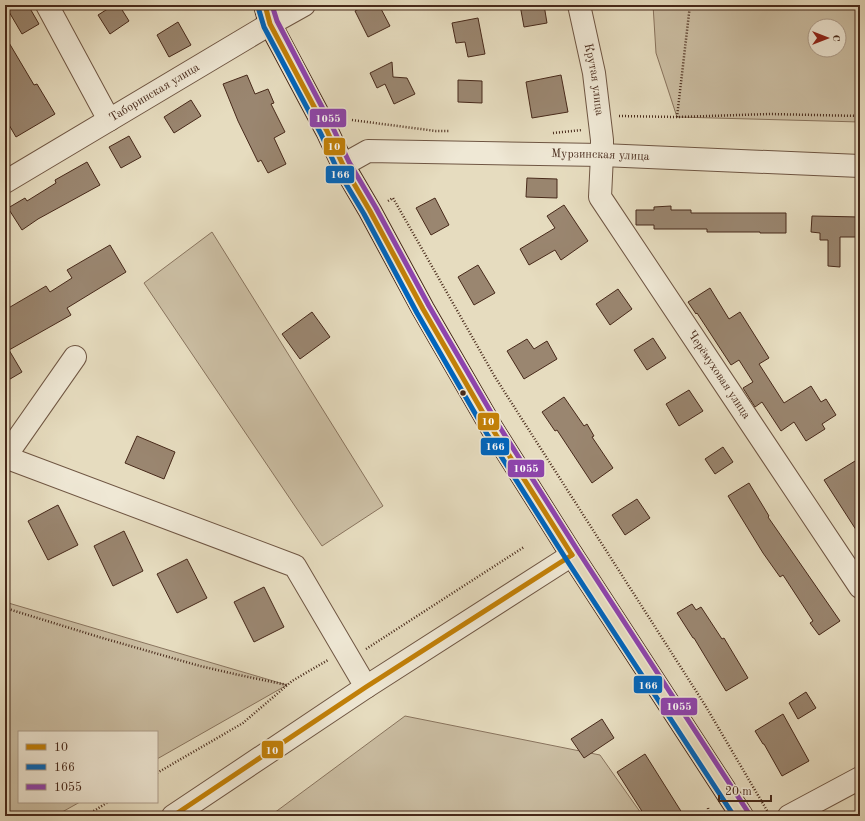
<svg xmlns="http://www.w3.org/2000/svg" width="865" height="821" font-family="'Old Standard TT',serif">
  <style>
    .green { fill: #cbbea3; stroke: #89745e; fill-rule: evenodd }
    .building { fill: #9a8670; stroke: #47291a }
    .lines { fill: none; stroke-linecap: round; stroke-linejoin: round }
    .minor-casing { stroke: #6f5643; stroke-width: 24 }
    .major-casing { stroke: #47291a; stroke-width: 24 }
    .path { stroke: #47291a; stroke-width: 2.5; stroke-dasharray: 1 2; stroke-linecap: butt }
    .minor { stroke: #efe8d5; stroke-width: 22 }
    .major { stroke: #e6dcbf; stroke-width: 22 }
    .bus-1-casing { stroke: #efe8d5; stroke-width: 8 }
    .bus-2-casing { stroke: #efe8d5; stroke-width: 8 }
    .bus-3-casing { stroke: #efe8d5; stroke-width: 8 }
    .bus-1 { stroke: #c28008; stroke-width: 5 }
    .bus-2 { stroke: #0065bd; stroke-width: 5 }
    .bus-3 { stroke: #8e44ad; stroke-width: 5 }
    .bus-dot { fill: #47291a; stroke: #efe8d5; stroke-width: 1.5 }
    .labels { text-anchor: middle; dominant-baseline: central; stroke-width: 3.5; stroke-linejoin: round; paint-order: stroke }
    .street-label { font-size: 12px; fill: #47291a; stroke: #efe8d5 }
    .line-badge { stroke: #efe8d5; stroke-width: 1.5 }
    .badge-label { font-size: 11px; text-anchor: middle; font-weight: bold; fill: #fff }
  </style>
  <rect width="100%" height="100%" fill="#e6dcbf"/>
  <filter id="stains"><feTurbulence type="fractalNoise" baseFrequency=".005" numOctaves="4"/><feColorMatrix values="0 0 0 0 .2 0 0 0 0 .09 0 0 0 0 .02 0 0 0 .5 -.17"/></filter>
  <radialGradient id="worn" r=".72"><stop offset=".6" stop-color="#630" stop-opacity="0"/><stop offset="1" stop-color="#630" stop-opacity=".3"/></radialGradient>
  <g class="green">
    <path d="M 653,5 L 860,5 L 860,122 L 677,117 L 656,53 ZM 815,26 L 839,26 L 839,50 L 815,50 Z"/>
    <path d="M 212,232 L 383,506 L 322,546 L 144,283 Z"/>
    <path d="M 5,602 L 287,685 L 157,759 L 157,732 L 19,732 L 19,802 L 80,802 L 55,816 L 5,816 Z"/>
    <path d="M 405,716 L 600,755 L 643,816 L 270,816 Z"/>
  </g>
  <g class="building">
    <path d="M 5,5 L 28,5 L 39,24 L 22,34 Z"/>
    <path d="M 114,5 L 119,5 L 129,21 L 110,34 L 98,15 Z"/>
    <path d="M 366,5 L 379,5 L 390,26 L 368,37 L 355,11 Z"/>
    <path d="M 520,5 L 544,5 L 547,23 L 524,27 Z"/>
    <path d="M 478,18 L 485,54 L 468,57 L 465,42 L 456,43 L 452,23 Z"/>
    <path d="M 178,22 L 191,45 L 169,57 L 157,35 Z"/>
    <path d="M 5,36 L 34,85 L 37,84 L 55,114 L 16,137 L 5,118 Z"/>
    <path d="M 392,62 L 393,77 L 407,78 L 415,94 L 394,104 L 385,84 L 377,88 L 370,73 Z"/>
    <path d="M 247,75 L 255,94 L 268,89 L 274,103 L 271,104 L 285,132 L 274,138 L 286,164 L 268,173 L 261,160 L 258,162 L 238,121 L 223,84 Z"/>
    <path d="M 561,75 L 568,112 L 532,118 L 526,82 Z"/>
    <path d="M 458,80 L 482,81 L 482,103 L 458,102 Z"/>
    <path d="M 191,100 L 201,116 L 174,133 L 164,117 Z"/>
    <path d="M 129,136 L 141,157 L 121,168 L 109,147 Z"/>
    <path d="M 87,162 L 100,185 L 38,219 L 22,230 L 8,208 L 25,198 L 27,201 L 56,183 L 55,180 Z"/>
    <path d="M 527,178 L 557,179 L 557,198 L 526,197 Z"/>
    <path d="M 435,198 L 449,225 L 431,235 L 416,208 Z"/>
    <path d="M 564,205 L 588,241 L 561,260 L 555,250 L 529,265 L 520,249 L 555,228 L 547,216 Z"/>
    <path d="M 671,206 L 671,210 L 691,210 L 691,213 L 786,213 L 786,233 L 760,233 L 760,232 L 707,232 L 707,229 L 654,229 L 654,225 L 636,225 L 636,210 L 654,210 L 654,207 Z"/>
    <path d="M 812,216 L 860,217 L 860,237 L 840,237 L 840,267 L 828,266 L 828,240 L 820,240 L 820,233 L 811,232 Z"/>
    <path d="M 110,245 L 126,272 L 67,308 L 71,315 L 9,350 L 22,372 L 5,382 L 5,310 L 46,286 L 50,292 L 72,278 L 67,270 Z"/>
    <path d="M 478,265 L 495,293 L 474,305 L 458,277 Z"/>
    <path d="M 710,288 L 729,319 L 740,312 L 769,358 L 759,364 L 784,403 L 811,386 L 821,402 L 826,399 L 836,415 L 822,424 L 825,429 L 806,441 L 794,422 L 781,431 L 762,402 L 755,407 L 743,388 L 753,382 L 739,360 L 731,365 L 697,313 L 696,314 L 688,302 Z"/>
    <path d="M 618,289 L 632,309 L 610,325 L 596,304 Z"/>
    <path d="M 312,312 L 330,337 L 300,359 L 282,334 Z"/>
    <path d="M 653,338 L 666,358 L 647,370 L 634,350 Z"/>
    <path d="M 527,339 L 534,349 L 547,341 L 557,359 L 524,379 L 507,351 Z"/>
    <path d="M 689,390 L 703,411 L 679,426 L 666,404 Z"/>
    <path d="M 564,397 L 584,426 L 587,424 L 594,436 L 592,437 L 613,468 L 592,483 L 557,430 L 555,431 L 542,412 Z"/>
    <path d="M 137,436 L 175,452 L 164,479 L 125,463 Z"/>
    <path d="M 723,447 L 733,462 L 715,474 L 705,459 Z"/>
    <path d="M 860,458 L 860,536 L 824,480 Z"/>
    <path d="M 749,483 L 769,516 L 768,517 L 840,621 L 819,635 L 810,623 L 813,621 L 783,575 L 780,577 L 763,553 L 728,496 Z"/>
    <path d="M 637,499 L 650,518 L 625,535 L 612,515 Z"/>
    <path d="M 58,505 L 78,545 L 48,560 L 28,521 Z"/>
    <path d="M 124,531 L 143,571 L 113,586 L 94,546 Z"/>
    <path d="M 187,559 L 207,598 L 177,613 L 157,574 Z"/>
    <path d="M 264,587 L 284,627 L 254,642 L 234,602 Z"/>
    <path d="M 692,604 L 696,610 L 701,607 L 722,639 L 724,638 L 748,678 L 726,691 L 694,638 L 693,638 L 677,613 Z"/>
    <path d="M 806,692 L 816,708 L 798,719 L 789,703 Z"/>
    <path d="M 783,714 L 809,761 L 782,776 L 764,744 L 763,744 L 755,731 Z"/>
    <path d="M 602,719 L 614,738 L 584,758 L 571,739 Z"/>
    <path d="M 645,754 L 684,816 L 645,816 L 617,772 Z"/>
  </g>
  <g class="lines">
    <g class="minor-casing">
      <g id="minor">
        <path d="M 47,5 L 109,120"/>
        <path id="s1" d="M 579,5 L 594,73 L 602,140 L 602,155 L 600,197 L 860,587"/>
        <path id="s2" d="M 343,165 L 368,151 L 602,155 L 860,166"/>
        <path id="s3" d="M 5,182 L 270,24 L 304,5"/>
        <path d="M 75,357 L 5,457 L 295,566 L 366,687"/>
        <path d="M 173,816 L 366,687 L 572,555"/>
        <path d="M 789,816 L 860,778"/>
      </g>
    </g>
    <g class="major-casing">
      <path id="major" d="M 265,5 L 270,24 L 327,131 L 343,165 L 370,211 L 423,309 L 493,430 L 572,555 L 742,816"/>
    </g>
    <g class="path">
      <path d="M 619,116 L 677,117 L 770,114 L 860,116"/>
      <path d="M 677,117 L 690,5"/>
      <path d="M 352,120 L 436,131 L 450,131"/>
      <path d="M 553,133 L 582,130"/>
      <path d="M 388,201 L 393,198 L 495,377 L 705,705 L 769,814"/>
      <path d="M 5,608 L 99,637 L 200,666 L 239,675 L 287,685"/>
      <path d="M 366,649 L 524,547"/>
      <path d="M 157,773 L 243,723 L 292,681 L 328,660"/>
      <path d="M 708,808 L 709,816"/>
      <path d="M 86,816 L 108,802"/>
    </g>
    <use href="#minor" class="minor"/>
    <use href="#major" class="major"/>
    <g class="bus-1-casing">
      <g id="bus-1">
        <path d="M 265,5 L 270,24 L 327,131 L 343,165 L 370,211 L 423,309 L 493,430 L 572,555"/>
        <path d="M 173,816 L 366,687 L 572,555"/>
      </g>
    </g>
    <g class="bus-2-casing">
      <path id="bus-2" d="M 258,7 L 264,27 L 321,134 L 337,169 L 364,214 L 417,313 L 487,434 L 566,559 L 734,816"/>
    </g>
    <g class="bus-3-casing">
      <path id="bus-3" d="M 272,5 L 277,21 L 333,128 L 349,162 L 376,208 L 429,306 L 499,426 L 578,551 L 748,812"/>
    </g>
    <use href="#bus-1" class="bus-1"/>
    <use href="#bus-2" class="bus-2"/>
    <use href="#bus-3" class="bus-3"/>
  </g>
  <circle class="bus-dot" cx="463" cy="393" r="3.5"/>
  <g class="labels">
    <g class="street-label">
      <text stroke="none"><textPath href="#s1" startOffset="76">Крутая улица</textPath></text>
      <text stroke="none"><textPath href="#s3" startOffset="174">Таборинская улица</textPath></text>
      <text stroke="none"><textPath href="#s2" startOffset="261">Мурзинская улица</textPath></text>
      <text stroke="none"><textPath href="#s1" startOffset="408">Черёмуховая улица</textPath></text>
    </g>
  </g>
  <g class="line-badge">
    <rect x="309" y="108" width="38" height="20" rx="4" fill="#8e44ad"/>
    <rect x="323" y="137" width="23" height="19" rx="4" fill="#c28008"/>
    <rect x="325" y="165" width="30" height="19" rx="4" fill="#0065bd"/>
    <rect x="477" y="412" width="23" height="19" rx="4" fill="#c28008"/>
    <rect x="480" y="437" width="30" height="19" rx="4" fill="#0065bd"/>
    <rect x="507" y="459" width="38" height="19" rx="4" fill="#8e44ad"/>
    <rect x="633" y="675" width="30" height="19" rx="4" fill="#0065bd"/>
    <rect x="660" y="697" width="38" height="19" rx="4" fill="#8e44ad"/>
    <rect x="261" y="740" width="23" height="19" rx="4" fill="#c28008"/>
  </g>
  <g class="badge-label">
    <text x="328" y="122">1055</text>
    <text x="334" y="150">10</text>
    <text x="340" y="178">166</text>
    <text x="488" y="425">10</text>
    <text x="495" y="450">166</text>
    <text x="526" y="472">1055</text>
    <text x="648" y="689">166</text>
    <text x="679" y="710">1055</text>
    <text x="272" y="754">10</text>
  </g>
  <rect width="865" height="821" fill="none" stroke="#e6dcbf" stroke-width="20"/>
  <rect x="6" y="6" width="853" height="809" fill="none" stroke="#47291a" stroke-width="2"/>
  <rect x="10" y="10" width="845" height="801" fill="none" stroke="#47291a"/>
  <rect x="18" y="731" width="140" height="72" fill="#efe8d5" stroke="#ac9c8a"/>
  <rect x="26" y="744" width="20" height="6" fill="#c28008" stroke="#ac9c8a"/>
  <text x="54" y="751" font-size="12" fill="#47291a">10</text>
  <rect x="26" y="764" width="20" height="6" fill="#0065bd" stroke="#ac9c8a"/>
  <text x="54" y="771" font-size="12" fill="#47291a">166</text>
  <rect x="26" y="784" width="20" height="6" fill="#8e44ad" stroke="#ac9c8a"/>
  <text x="54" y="791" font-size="12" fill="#47291a">1055</text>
  <g transform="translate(827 38) rotate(90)"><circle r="19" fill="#efe8d5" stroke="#ac9c8a"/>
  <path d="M0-3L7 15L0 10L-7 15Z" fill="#8f2418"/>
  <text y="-6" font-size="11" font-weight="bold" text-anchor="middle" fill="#47291a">С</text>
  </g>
  <path d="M719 795v6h52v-6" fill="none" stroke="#47291a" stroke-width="2"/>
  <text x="725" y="795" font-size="12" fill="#47291a" stroke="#efe8d5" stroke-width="3" paint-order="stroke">20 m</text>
  <rect width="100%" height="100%" filter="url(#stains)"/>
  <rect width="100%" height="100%" fill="url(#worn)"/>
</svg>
